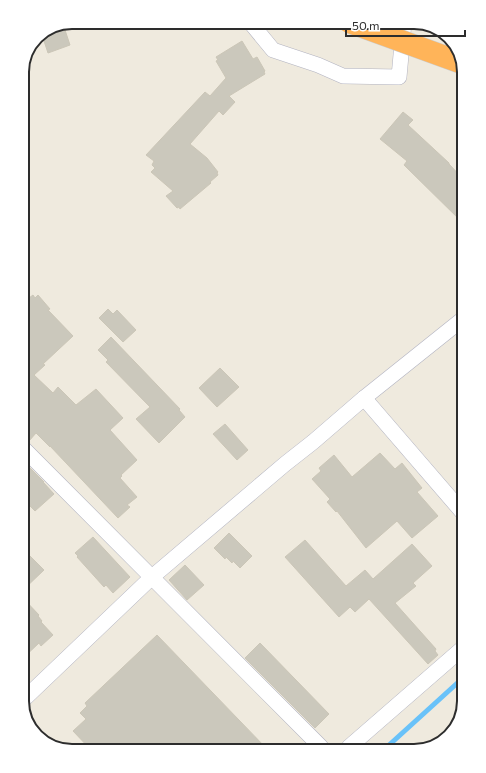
<svg xmlns="http://www.w3.org/2000/svg" width="486" height="773" font-family="Commissioner,sans-serif">
  <style>
    .lines { fill: none; stroke-linecap: round; stroke-linejoin: round }
    .stream { stroke: #69c2f9; stroke-width: 5 }
    .building { fill: #cbc8bc; stroke: #cbc6b7 }
    .street-casing { stroke: #b2b3c1; stroke-width: 16 }
    .street { stroke: #fff; stroke-width: 15 }
    .highway-bridge-casing { stroke: #cdcdcd; stroke-width: 23; stroke-linecap: butt }
    .highway-bridge { stroke: #ffb459; stroke-width: 22 }
    .rim { fill: none; stroke: #2d2d2d; stroke-width: 2 }
  </style>
  <rect width="100%" height="100%" fill="#efeade"/>
  <g class="lines">
    <path class="stream" d="M 388,746 L 464,677"/>
  </g>
  <g class="building">
    <path d="M 64,27 L 70,45 L 48,53 L 42,35 Z"/>
    <path d="M 242,41 L 253,59 L 257,57 L 265,71 L 264,72 L 265,74 L 229,96 L 235,102 L 223,115 L 219,111 L 190,144 L 207,158 L 218,172 L 217,173 L 218,175 L 210,182 L 211,183 L 180,209 L 179,207 L 177,208 L 166,196 L 173,191 L 151,172 L 155,168 L 152,165 L 154,161 L 146,155 L 205,92 L 210,96 L 226,78 L 216,61 L 218,60 L 216,57 Z"/>
    <path d="M 403,112 L 413,120 L 408,125 L 449,163 L 449,164 L 464,180 L 464,224 L 404,165 L 407,161 L 380,139 Z"/>
    <path d="M 22,289 L 29,298 L 33,295 L 35,298 L 38,295 L 50,309 L 48,310 L 73,336 L 43,364 L 45,365 L 34,375 L 53,393 L 58,387 L 76,405 L 96,389 L 123,418 L 110,430 L 137,460 L 121,475 L 122,476 L 120,478 L 137,497 L 127,505 L 130,507 L 118,518 L 50,446 L 50,447 L 36,433 L 29,441 L 22,438 Z"/>
    <path d="M 108,309 L 113,314 L 117,310 L 136,330 L 123,342 L 99,318 Z"/>
    <path d="M 111,337 L 180,409 L 179,410 L 185,417 L 159,443 L 136,419 L 150,407 L 106,362 L 108,360 L 98,350 Z"/>
    <path d="M 220,368 L 239,387 L 217,407 L 199,388 Z"/>
    <path d="M 225,424 L 248,450 L 237,460 L 213,434 Z"/>
    <path d="M 380,453 L 395,469 L 402,463 L 422,488 L 417,492 L 438,516 L 412,538 L 397,521 L 366,548 L 337,511 L 336,512 L 327,502 L 330,499 L 312,479 L 321,471 L 319,468 L 334,455 L 352,477 Z"/>
    <path d="M 22,460 L 44,482 L 43,482 L 54,494 L 35,511 L 22,498 Z"/>
    <path d="M 229,533 L 252,556 L 240,568 L 233,561 L 232,563 L 226,557 L 225,559 L 214,548 Z"/>
    <path d="M 93,537 L 130,577 L 113,593 L 106,585 L 104,587 L 77,557 L 78,556 L 75,553 Z"/>
    <path d="M 305,540 L 346,586 L 365,570 L 373,579 L 412,544 L 432,566 L 413,583 L 416,586 L 395,603 L 436,649 L 435,651 L 438,655 L 428,664 L 369,599 L 355,612 L 350,607 L 339,617 L 285,557 Z"/>
    <path d="M 22,548 L 44,570 L 22,591 Z"/>
    <path d="M 185,565 L 204,585 L 187,600 L 169,580 Z"/>
    <path d="M 22,597 L 39,615 L 38,616 L 42,621 L 41,622 L 53,635 L 41,646 L 39,643 L 22,659 Z"/>
    <path d="M 157,635 L 266,748 L 92,751 L 73,731 L 86,719 L 80,713 L 87,706 L 85,703 Z"/>
    <path d="M 260,643 L 329,714 L 315,728 L 245,658 Z"/>
  </g>
  <g class="lines">
    <g class="street-casing">
      <g id="street">
        <path d="M 250,22 L 273,50 L 318,65 L 343,76 L 399,77 L 404,22"/>
        <path d="M 364,398 L 464,514"/>
        <path d="M 22,447 L 321,747"/>
        <path d="M 22,701 L 152,577 L 285,464 L 313,442 L 364,398 L 464,318"/>
        <path d="M 349,747 L 464,647"/>
      </g>
    </g>
    <use href="#street" class="street"/>
    <g class="highway-bridge-casing">
      <path id="highway-bridge" d="M 349,22 L 462,63"/>
    </g>
    <use href="#highway-bridge" class="highway-bridge"/>
  </g>
  <path d="M0 0H486V773H0ZM72 29H414A43 43 0 0 1 457 72V701A43 43 0 0 1 414 744H72A43 43 0 0 1 29 701V72A43 43 0 0 1 72 29Z" fill="#fff" fill-rule="evenodd"/>
  <path class="rim" d="M72 29H414A43 43 0 0 1 457 72V701A43 43 0 0 1 414 744H72A43 43 0 0 1 29 701V72A43 43 0 0 1 72 29Z"/>
  <path d="M346 30v6h119v-6" fill="none" stroke="#2d2d2d" stroke-width="2"/>
  <text x="352" y="30" font-size="12" fill="#2d2d2d" stroke="#ffffff" stroke-width="3" paint-order="stroke">50 m</text>
</svg>
